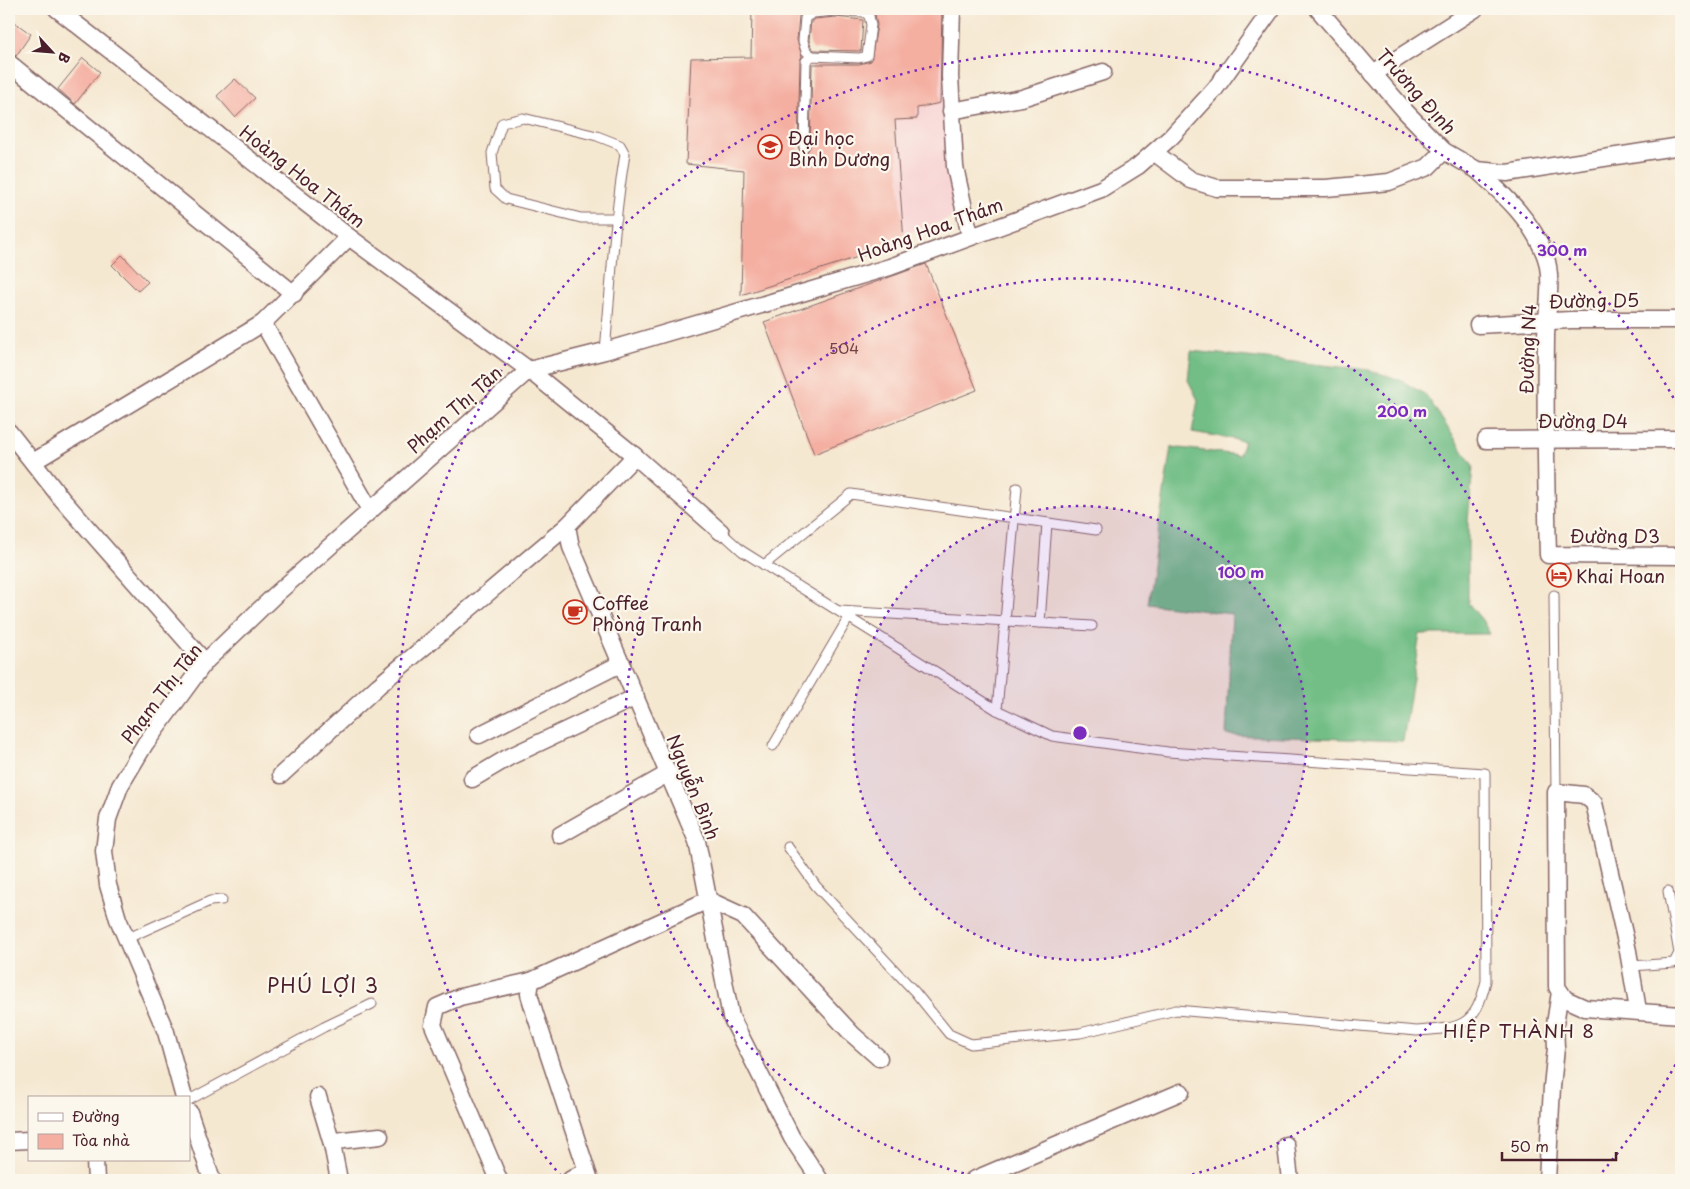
<svg xmlns="http://www.w3.org/2000/svg" width="1690" height="1189" font-family="'Playpen Sans',sans-serif">
  <style>
    .built { fill: #f7cfd1 }
    .forest { fill: #72be86; stroke: #5e6e58 }
    .building { fill: #f4afa1 }
    .lines { fill: none; stroke-linecap: round; stroke-linejoin: round }
    .service-casing { stroke: #866565; stroke-width: 11 }
    .minor-casing { stroke: #866565; stroke-width: 19 }
    .service { stroke: #fff; stroke-width: 9 }
    .minor { stroke: #fff; stroke-width: 16 }
    .ring { fill: none; stroke: #7b2cbf; stroke-width: 2.5; stroke-dasharray: 2.5 5 }
    .labels { text-anchor: middle; dominant-baseline: central; stroke-width: 4.5; stroke-linejoin: round; paint-order: stroke }
    .number-label { font-size: 15px; fill: #744348 }
    .street-label { font-size: 18px; fill: #4a1f2b; stroke: #fbf7ec }
    .poi-label { font-size: 18px; fill: #4a1f2b; stroke: #fbf7ec; text-anchor: start }
    .neighbourhood-label { font-size: 19px; letter-spacing: 1px; fill: #4a1f2b; stroke: #fbf7ec }
    .quarter-label { font-size: 20px; letter-spacing: 1px; fill: #4a1f2b; stroke: #fbf7ec }
    .centre { fill: #7b2cbf; stroke: #fbf7ec; stroke-width: 2.5 }
    .ring-label { font-size: 15px; text-anchor: middle; font-weight: bold; fill: #7b2cbf; stroke: #fbf7ec; stroke-width: 4.5; stroke-linejoin: round; paint-order: stroke }
  </style>
  <rect width="100%" height="100%" fill="#fbf7ec"/>
  <filter id="ink" filterUnits="userSpaceOnUse"><feTurbulence type="fractalNoise" baseFrequency=".02" numOctaves="2"/><feDisplacementMap in="SourceGraphic" scale="10" xChannelSelector="R" yChannelSelector="G"/><feConvolveMatrix kernelMatrix="1 2 1 2 8 2 1 2 1" color-interpolation-filters="sRGB"/></filter>
  <filter id="wash" filterUnits="userSpaceOnUse"><feTurbulence type="fractalNoise" baseFrequency=".0096" numOctaves="4" result="noise"/><feDisplacementMap in="SourceGraphic" scale="20" xChannelSelector="R" yChannelSelector="G"/><feGaussianBlur stdDeviation="1.12" result="paint"/><feColorMatrix in="noise" values="0 0 0 0 0 0 0 0 0 0 0 0 0 0 0 0 0 1.4 0 .05"/><feComposite in="paint" operator="in"/></filter>
  <g filter="url(#wash)">
    <rect width="100%" height="100%" fill="#f5e8d1"/>
    <path class="built" d="M 891,9 L 946,9 L 961,215 L 903,234 L 892,84 Z"/>
    <path class="forest" d="M 1191,351 L 1369,370 L 1400,380 L 1426,395 L 1473,466 L 1468,521 L 1468,603 L 1482,620 L 1490,634 L 1420,634 L 1403,741 L 1226,735 L 1232,614 L 1147,604 L 1171,447 L 1239,455 L 1244,441 L 1192,432 L 1198,400 L 1188,380 Z"/>
    <g id="blocks">
      <g class="building">
        <path d="M 752,9 L 808,9 L 799,15 L 797,40 L 802,56 L 800,61 L 798,147 L 801,153 L 807,152 L 810,147 L 812,64 L 859,64 L 871,61 L 877,25 L 875,14 L 870,9 L 942,9 L 940,103 L 917,108 L 917,119 L 895,120 L 904,242 L 741,295 L 744,170 L 686,164 L 691,58 L 751,57 Z"/>
        <path d="M 835,17 L 863,20 L 861,51 L 814,50 L 811,47 L 809,40 L 811,22 L 815,19 Z"/>
        <path d="M 14,22 L 31,34 L 16,56 L 9,53 L 9,28 Z"/>
        <path d="M 83,58 L 100,72 L 75,104 L 58,89 Z"/>
        <path d="M 235,79 L 255,98 L 235,117 L 217,96 Z"/>
        <path d="M 122,255 L 148,282 L 138,291 L 112,265 Z"/>
        <path d="M 926,264 L 977,390 L 814,454 L 764,322 Z"/>
      </g>
    </g>
  </g>
  <g filter="url(#ink)">
    <use href="#blocks" fill-opacity="0" stroke="#866565" stroke-width="1"/>
    <g class="lines">
      <g class="service-casing">
        <g id="service">
          <path d="M 812,56 L 806,51 L 803,41 L 805,18 L 813,13 L 835,11"/>
          <path d="M 804,147 L 806,61 L 812,56 L 859,58 L 867,56 L 871,25 L 869,16 L 864,12 L 835,11 L 833,9"/>
          <path d="M 605,351 C 611,286 614,219 625,154 L 620,145 L 597,136 L 523,118 L 502,123 L 492,153 L 495,189 L 506,199 L 581,218 L 617,218"/>
          <path d="M 721,532 L 742,551 L 997,710 L 1052,736 L 1168,752 L 1485,773 L 1486,981 C 1475,1028 1460,1028 1417,1031 L 1176,1010 L 1080,1033 L 971,1044 L 949,1034 L 915,992 L 816,886 L 788,847"/>
          <path d="M 764,565 L 851,494 L 1096,530"/>
          <path d="M 1554,595 L 1556,792"/>
          <path d="M 840,611 L 1092,626"/>
          <path d="M 1040,623 L 1047,523"/>
          <path d="M 997,710 L 1017,488"/>
          <path d="M 773,746 L 849,617"/>
          <path d="M 126,939 L 210,901 L 222,900"/>
          <path d="M 1631,966 L 1674,963 L 1679,953 L 1668,891"/>
          <path d="M 189,1100 L 324,1027 L 372,1004"/>
        </g>
      </g>
      <g class="minor-casing">
        <g id="minor">
          <path d="M 57,9 L 349,237 L 529,370 L 635,456 L 721,532"/>
          <path d="M 952,9 L 950,76 L 955,167 L 970,236"/>
          <path d="M 1318,9 L 1406,112 L 1444,151 L 1477,170 L 1507,173 L 1681,146"/>
          <path d="M 9,63 L 294,294"/>
          <path d="M 1373,74 L 1475,9"/>
          <path d="M 951,111 L 1022,98 L 1103,72"/>
          <path d="M 1155,153 L 1191,180 L 1217,188 L 1326,188 L 1389,182 L 1428,167 L 1444,151"/>
          <path d="M 1477,170 C 1505,196 1531,219 1545,255 C 1554,278 1546,314 1546,338 C 1545,411 1546,483 1548,555 L 1681,556"/>
          <path d="M 263,323 L 370,510"/>
          <path d="M 1478,325 L 1571,320 L 1681,320"/>
          <path d="M 9,432 L 61,498 L 205,662"/>
          <path d="M 1486,440 L 1681,439"/>
          <path d="M 635,456 L 567,526 L 571,547 L 697,841 L 731,1017 L 792,1138 L 820,1180"/>
          <path d="M 33,462 L 263,323 L 349,237"/>
          <path d="M 479,735 L 622,663"/>
          <path d="M 281,775 L 378,686 L 567,526"/>
          <path d="M 472,779 L 509,757 L 636,697"/>
          <path d="M 560,835 L 669,773"/>
          <path d="M 1638,1010 L 1628,951 L 1594,803 L 1584,795 L 1556,792 L 1557,987 L 1565,999 L 1585,1008 L 1681,1015"/>
          <path d="M 318,1097 L 332,1144"/>
          <path d="M 184,1098 L 166,1032 L 118,919 L 108,885 L 104,851 L 108,819 L 120,786 L 145,744 L 205,662 L 275,595 L 529,370 L 605,351 L 890,267 L 1101,189 L 1138,166 L 1171,137 L 1215,89 L 1272,9"/>
          <path d="M 189,1112 L 212,1180"/>
          <path d="M 9,1141 L 29,1140"/>
          <path d="M 1286,1145 L 1290,1180"/>
          <path d="M 95,1160 L 96,1180"/>
          <path d="M 339,1180 L 332,1144 L 335,1141 L 380,1136"/>
          <path d="M 499,1180 L 433,1025 L 437,1007 L 460,997 L 531,981"/>
          <path d="M 570,1180 L 585,1171"/>
          <path d="M 590,1180 L 535,1014 L 529,994 L 531,981 L 708,900 L 743,916 L 852,1034 L 879,1058"/>
          <path d="M 973,1180 L 1181,1092"/>
          <path d="M 1547,1180 L 1552,1087 L 1556,1048 L 1555,1024 L 1560,992"/>
        </g>
      </g>
      <use href="#service" class="service"/>
      <use href="#minor" class="minor"/>
    </g>
  </g>
  <circle cx="1080" cy="733" r="227" fill="#7b2cbf" fill-opacity=".12"/>
  <g class="ring">
    <circle cx="1080" cy="733" r="227"/>
    <path d="M993 1180A455 455 0 1 1 1167 1180"/>
    <path d="M1679 1058A682 682 0 0 1 1599 1176M561 1176A682 682 0 1 1 1679 408"/>
  </g>
  <defs>
    <g id="university-ring" transform="scale(1.25)"><circle r="9.5" fill="#fbf7ec" stroke="#c8321e" stroke-width="1.5"/><path d="M0-5L7-2L0 1L-7-2ZM-4 1L0 2.5L4 1V4Q0 6-4 4Z" fill="#c8321e"/></g>
    <g id="hotel-ring" transform="scale(1.25)"><circle r="9.5" fill="#fbf7ec" stroke="#c8321e" stroke-width="1.5"/><path d="M-6-4.5h1.5V1H6V5H4.5V3h-9V5H-6ZM-4 0a1.8 1.8 0 1 1 3.6 0ZM.5 0V-2.5h3Q6-2.5 6 0Z" fill="#c8321e"/></g>
    <g id="cafe-ring" transform="scale(1.25)"><circle r="9.5" fill="#fbf7ec" stroke="#c8321e" stroke-width="1.5"/><path d="M-5.5-4.5H6V0H3Q3 3.5 0 3.5H-2.5Q-5.5 3.5-5.5 0ZM3-3.2v2h1.7v-2ZM-6 4.5H4V6H-6Z" fill="#c8321e"/></g>
  </defs>
  <g fill-rule="evenodd">
    <use href="#university-ring" x="770" y="147"/>
    <use href="#hotel-ring" x="1559" y="575"/>
    <use href="#cafe-ring" x="575" y="612"/>
  </g>
  <g class="labels">
    <g class="number-label">
      <text x="844" y="347">504</text>
    </g>
    <g class="street-label">
      <text transform="translate(1417 91) rotate(48)">Trương Định</text>
      <text transform="translate(303 176) rotate(38)">Hoàng Hoa Thám</text>
      <text transform="translate(930 229) rotate(-20)">Hoàng Hoa Thám</text>
      <text transform="translate(1594 300) rotate(-1)">Đường D5</text>
      <text transform="translate(1527 349) rotate(-88)">Đường N4</text>
      <text transform="translate(454 409) rotate(-42)">Phạm Thị Tân</text>
      <text x="1583" y="420">Đường D4</text>
      <text x="1615" y="535">Đường D3</text>
      <text transform="translate(161 693) rotate(-53)">Phạm Thị Tân</text>
      <text transform="translate(694 787) rotate(68)">Nguyễn Bình</text>
    </g>
    <g class="poi-label">
      <text x="788" y="137">Đại học<tspan x="788" dy="21">Bình Dương</tspan></text>
      <text x="1576" y="575">Khai Hoan</text>
      <text x="592" y="602">Coffee<tspan x="592" dy="21">Phòng Tranh</tspan></text>
    </g>
    <g class="neighbourhood-label">
      <text x="1519" y="1030">HIỆP THÀNH 8</text>
    </g>
    <g class="quarter-label">
      <text x="323" y="985">PHÚ LỢI 3</text>
    </g>
  </g>
  <circle cx="1080" cy="733" r="8" class="centre"/>
  <g class="ring-label">
    <text x="1562" y="256">300 m</text>
    <text x="1402" y="417">200 m</text>
    <text x="1241" y="578">100 m</text>
  </g>
  <rect width="1690" height="1189" fill="none" stroke="#fbf7ec" stroke-width="30"/>
  <rect x="28" y="1096" width="162" height="65" fill="#fbf7ec" stroke="#b4a19f"/>
  <rect x="38" y="1113" width="25" height="8" fill="#ffffff" stroke="#b4a19f"/>
  <text x="72" y="1122" font-size="15" fill="#4a1f2b">Đường</text>
  <rect x="38" y="1134" width="25" height="15" fill="#f4afa1" stroke="#b4a19f"/>
  <text x="72" y="1146" font-size="15" fill="#4a1f2b">Tòa nhà</text>
  <g transform="translate(52 52) rotate(116)" stroke="#fbf7ec" stroke-width="4" paint-order="stroke">
  <path d="M0-4L9 19L0 12L-9 19Z" fill="#4a1f2b"/>
  <text y="-8" font-size="14" font-weight="bold" text-anchor="middle" fill="#4a1f2b">B</text>
  </g>
  <path d="M1502 1152v8h114v-8" fill="none" stroke="#4a1f2b" stroke-width="2.5"/>
  <text x="1510" y="1152" font-size="15" fill="#4a1f2b" stroke="#fbf7ec" stroke-width="4" paint-order="stroke">50 m</text>
</svg>
